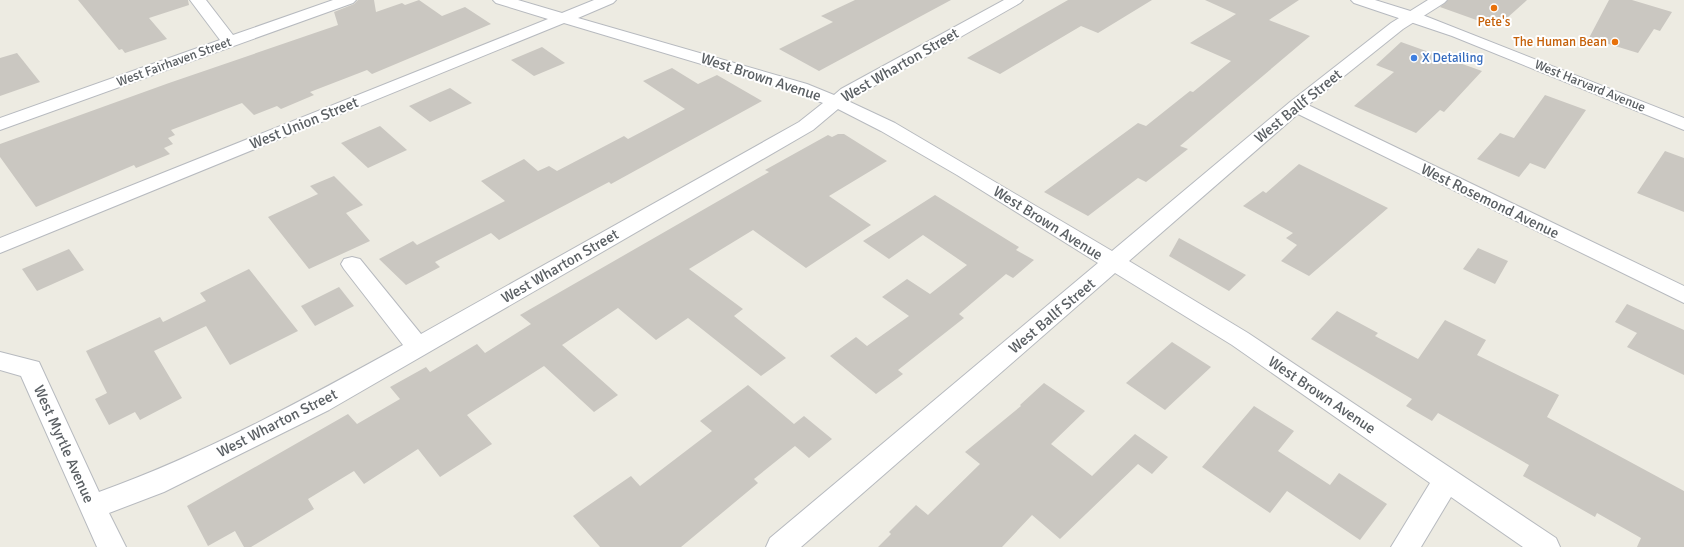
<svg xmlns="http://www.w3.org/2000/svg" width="1684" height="547" font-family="Signika,sans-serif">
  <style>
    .building { fill: #cac7c1 }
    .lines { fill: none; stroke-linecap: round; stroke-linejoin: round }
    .street-casing { stroke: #b7babf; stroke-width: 2 }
    .secondary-casing { stroke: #b6b9bf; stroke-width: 2 }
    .street { fill: #fff; fill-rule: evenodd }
    .secondary { fill: #fff; fill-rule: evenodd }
    .food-dot { fill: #e8710a; stroke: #fff; stroke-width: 1.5 }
    .shop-dot { fill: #3f7fe0; stroke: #fff; stroke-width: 1.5 }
    .labels { text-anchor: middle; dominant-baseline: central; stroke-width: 4; stroke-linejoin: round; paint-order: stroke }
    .far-food-label { font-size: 13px; fill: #c56008; stroke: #fff }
    .far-shop-label { font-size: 13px; fill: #366cbe; stroke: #fff; text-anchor: start }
    .far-street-label { font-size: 13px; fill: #5a5f63; stroke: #fff }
    .street-label { font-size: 15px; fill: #5a5f63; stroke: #fff }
  </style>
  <rect width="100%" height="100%" fill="#edebe2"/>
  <g class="building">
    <path d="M 78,0 L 188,0 L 189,5 L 149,18 L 167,39 L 125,53 L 122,49 L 119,50 Z"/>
    <path d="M 358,0 L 374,0 L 376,12 L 402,3 L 405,5 L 419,0 L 442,16 L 465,7 L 491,24 L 372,74 L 367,70 L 310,92 L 314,95 L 281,109 L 277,106 L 254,115 L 242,103 L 171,130 L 175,135 L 168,138 L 173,144 L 164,148 L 170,154 L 136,168 L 134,165 L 36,207 L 0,157 L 0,144 L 169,83 L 338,25 L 334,12 L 354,4 Z"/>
    <path d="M 855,0 L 951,0 L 819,71 L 779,49 L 833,22 L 821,16 Z"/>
    <path d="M 1068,0 L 1152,0 L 1098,33 L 1081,26 L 1000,74 L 967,58 Z"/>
    <path d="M 1205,0 L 1299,0 L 1269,20 L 1310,36 L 1180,146 L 1188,149 L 1146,182 L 1138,178 L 1088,216 L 1044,192 L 1138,123 L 1146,126 L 1190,91 L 1193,92 L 1231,61 L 1190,43 L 1236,14 Z"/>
    <path d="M 1448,0 L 1527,0 L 1498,26 L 1482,22 L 1440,7 Z"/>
    <path d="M 1609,0 L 1632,0 L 1672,12 L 1660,31 L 1654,29 L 1638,53 L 1589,38 Z"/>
    <path d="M 1401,42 L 1482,71 L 1444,112 L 1440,110 L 1416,133 L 1354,106 L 1394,72 L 1376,65 Z"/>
    <path d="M 542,47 L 565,63 L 534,76 L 511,60 Z"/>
    <path d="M 17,53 L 40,82 L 0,96 L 0,58 Z"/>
    <path d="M 672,68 L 698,84 L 717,75 L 762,101 L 611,184 L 609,182 L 499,240 L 491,233 L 435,262 L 440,267 L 406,285 L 379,259 L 413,241 L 417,245 L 505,201 L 481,181 L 524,159 L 538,171 L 549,166 L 557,171 L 624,136 L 628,139 L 685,109 L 643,81 Z"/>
    <path d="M 450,88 L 472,103 L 430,122 L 409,106 Z"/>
    <path d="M 1545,95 L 1586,110 L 1545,169 L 1530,163 L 1519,177 L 1477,159 L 1500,133 L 1514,138 Z"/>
    <path d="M 380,126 L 407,150 L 368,168 L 341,143 Z"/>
    <path d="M 838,134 L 844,134 L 887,161 L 829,196 L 871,225 L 806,268 L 753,230 L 689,269 L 743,309 L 734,316 L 786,358 L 761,376 L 688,318 L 656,340 L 618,308 L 562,345 L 618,395 L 594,412 L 544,366 L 467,415 L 492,444 L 440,477 L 418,449 L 364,484 L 354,471 L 308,499 L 314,509 L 251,547 L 244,547 L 235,531 L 208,546 L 187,506 L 348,414 L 357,424 L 400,399 L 390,387 L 426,367 L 430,372 L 477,344 L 485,353 L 531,324 L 520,315 L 769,172 L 765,170 L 828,135 L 832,137 Z"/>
    <path d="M 1665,151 L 1684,158 L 1684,212 L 1637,193 Z"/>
    <path d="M 1299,164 L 1388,208 L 1309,276 L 1281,261 L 1297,245 L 1286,238 L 1293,233 L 1243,206 L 1263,191 L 1266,193 Z"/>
    <path d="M 334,176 L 363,205 L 346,213 L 370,241 L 309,269 L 268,217 L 318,194 L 310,186 Z"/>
    <path d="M 935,195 L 1019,247 L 1016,250 L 1034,260 L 1013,278 L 1006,274 L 959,314 L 964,318 L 898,370 L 903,374 L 876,394 L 830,356 L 856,337 L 867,346 L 909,316 L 882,297 L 907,279 L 930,294 L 967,265 L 923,235 L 889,259 L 863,241 Z"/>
    <path d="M 1179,238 L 1246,275 L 1229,291 L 1169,256 Z"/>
    <path d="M 1478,248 L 1508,261 L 1495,284 L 1463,269 Z"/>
    <path d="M 69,249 L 84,270 L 37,291 L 22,269 Z"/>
    <path d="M 249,269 L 298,331 L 230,365 L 206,326 L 154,351 L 182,398 L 140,420 L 135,412 L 109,425 L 95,399 L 107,393 L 86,351 L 160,317 L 163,322 L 206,301 L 200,293 Z"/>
    <path d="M 339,287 L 354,306 L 315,326 L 301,306 Z"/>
    <path d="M 1627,304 L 1684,330 L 1684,375 L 1627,347 L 1637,333 L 1615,322 Z"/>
    <path d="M 1337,311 L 1378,333 L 1375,336 L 1418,359 L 1445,320 L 1486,340 L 1477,355 L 1559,395 L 1547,417 L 1684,491 L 1684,547 L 1637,547 L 1641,538 L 1597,513 L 1595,517 L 1523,476 L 1529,465 L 1438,413 L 1432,421 L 1406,406 L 1412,399 L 1311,339 Z"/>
    <path d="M 1172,342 L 1211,367 L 1165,410 L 1126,383 Z"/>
    <path d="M 1044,383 L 1085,411 L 1051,444 L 1092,476 L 1135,434 L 1168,457 L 1152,474 L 1138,464 L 1060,539 L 1032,515 L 1002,547 L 878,547 L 891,534 L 889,532 L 916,505 L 928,515 L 980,464 L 965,452 L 1021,406 L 1020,405 Z"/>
    <path d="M 748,385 L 794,424 L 804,416 L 832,439 L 809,458 L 795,446 L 754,479 L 758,483 L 681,547 L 600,547 L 573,516 L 631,476 L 640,486 L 712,431 L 700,421 Z"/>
    <path d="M 1254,406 L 1294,431 L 1278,451 L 1330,485 L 1339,473 L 1387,504 L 1360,540 L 1287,491 L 1270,513 L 1202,467 Z"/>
  </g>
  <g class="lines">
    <g class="street-casing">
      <g id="street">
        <path d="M 190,0 L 206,0 L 233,35 L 333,0 L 356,0 L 353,3 L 0,130 L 0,118 L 220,40 Z"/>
        <path d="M 493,0 L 518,0 L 562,13 L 594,0 L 616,0 L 613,3 L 578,18 L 807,84 L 834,95 L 841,89 L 1004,0 L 1023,0 L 1020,3 L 848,101 L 895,123 L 1112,251 L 1290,102 L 1391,23 L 1428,0 L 1447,0 L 1444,3 L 1403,29 L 1308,105 L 1684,286 L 1684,303 L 1298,114 L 1129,261 L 1248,333 L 1556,538 L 1560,547 L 1523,547 L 1451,497 L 1421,547 L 1391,547 L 1430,483 L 1232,345 L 1115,273 L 801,547 L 766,547 L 770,538 L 1098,263 L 957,175 L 881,131 L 838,109 L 813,130 L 329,410 L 164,492 L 109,513 L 126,547 L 97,547 L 21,376 L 0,370 L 0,352 L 39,362 L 99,492 C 205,454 305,399 403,345 L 344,269 L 341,264 L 344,259 L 352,257 L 360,259 L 421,334 L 799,122 L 823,103 L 795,92 L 564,23 L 0,253 L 0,238 L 548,19 L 496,3 Z"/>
      </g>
    </g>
    <g class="secondary-casing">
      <path id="secondary" d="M 1351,0 L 1375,0 L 1420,14 L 1684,118 L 1684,130 L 1452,36 L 1354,3 Z"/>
    </g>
    <use href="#street" class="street"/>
    <use href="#secondary" class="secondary"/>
  </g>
  <g class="food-dot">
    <circle cx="1494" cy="8" r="4"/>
    <circle cx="1615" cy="42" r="4"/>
  </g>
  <circle class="shop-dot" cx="1414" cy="58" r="4"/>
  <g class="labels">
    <g class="far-food-label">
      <text x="1494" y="22">Pete's</text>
      <text x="1607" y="42" text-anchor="end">The Human Bean</text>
    </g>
    <g class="far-shop-label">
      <text x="1422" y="58">X Detailing</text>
    </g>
    <g class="far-street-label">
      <text transform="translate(174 62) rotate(-20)">West Fairhaven Street</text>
      <text transform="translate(1590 86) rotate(22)">West Harvard Avenue</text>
    </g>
    <g class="street-label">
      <text transform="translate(900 65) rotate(-30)">West Wharton Street</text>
      <text transform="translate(761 77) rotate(18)">West Brown Avenue</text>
      <text transform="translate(1298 106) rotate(-39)">West Ballf Street</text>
      <text transform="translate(304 123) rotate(-22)">West Union Street</text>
      <text transform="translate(1490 201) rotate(26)">West Rosemond Avenue</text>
      <text transform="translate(1048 223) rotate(32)">West Brown Avenue</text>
      <text transform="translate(560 266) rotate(-30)">West Wharton Street</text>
      <text transform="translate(1052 316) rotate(-40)">West Ballf Street</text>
      <text transform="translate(1322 395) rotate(34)">West Brown Avenue</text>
      <text transform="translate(277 423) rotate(-27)">West Wharton Street</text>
      <text transform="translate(64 444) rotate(66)">West Myrtle Avenue</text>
    </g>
  </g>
</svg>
